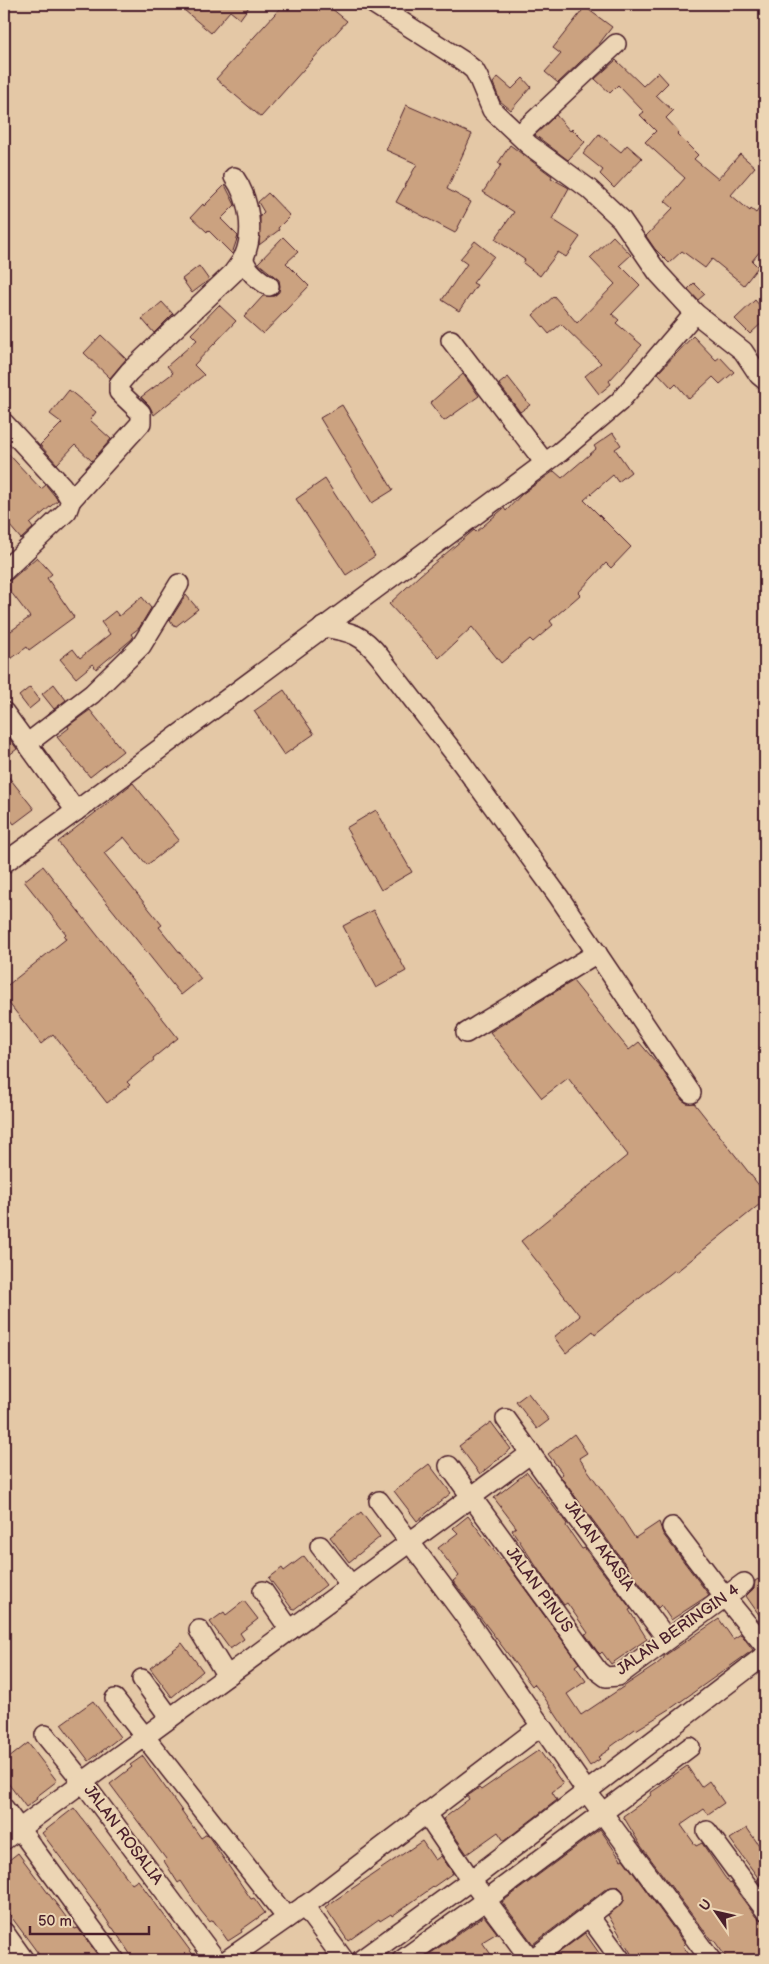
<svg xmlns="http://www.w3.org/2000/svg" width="769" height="1964" font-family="'Balsamiq Sans',sans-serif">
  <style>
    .building { fill: #cba280; stroke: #4a1f2b }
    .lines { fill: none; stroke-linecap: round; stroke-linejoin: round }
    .street-casing { stroke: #4a1f2b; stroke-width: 22 }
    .street { stroke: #ecd5b4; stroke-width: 19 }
    .labels { text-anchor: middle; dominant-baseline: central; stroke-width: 4; stroke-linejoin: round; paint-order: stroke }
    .street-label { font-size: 16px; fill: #4a1f2b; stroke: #ecd5b4 }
  </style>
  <rect width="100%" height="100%" fill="#e4c8a6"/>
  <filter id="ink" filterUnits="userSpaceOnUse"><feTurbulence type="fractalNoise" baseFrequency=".02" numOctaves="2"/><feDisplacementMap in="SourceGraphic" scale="10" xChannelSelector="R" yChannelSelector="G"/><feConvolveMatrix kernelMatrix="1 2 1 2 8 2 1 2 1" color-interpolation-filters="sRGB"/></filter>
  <g filter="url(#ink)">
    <g class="building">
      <path d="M 177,4 L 251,4 L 240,19 L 230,11 L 211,33 Z"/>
      <path d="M 284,4 L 326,4 L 347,21 L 261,117 L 216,79 Z"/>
      <path d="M 585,7 L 612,27 L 599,44 L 558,83 L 545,72 L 561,54 L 553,48 Z"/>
      <path d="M 616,60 L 643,86 L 658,72 L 668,83 L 656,95 L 673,111 L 666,118 L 679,132 L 677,134 L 698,155 L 694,159 L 718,179 L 740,154 L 755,167 L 731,195 L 750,211 L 751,209 L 756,213 L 765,200 L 765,245 L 752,261 L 758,267 L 744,285 L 712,259 L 705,268 L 682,251 L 669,263 L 655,249 L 646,236 L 673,208 L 665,201 L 685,178 L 645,142 L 656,131 L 640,115 L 644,112 L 618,85 L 610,93 L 595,79 Z"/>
      <path d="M 498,77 L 512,89 L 523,78 L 531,87 L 511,110 L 500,101 L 493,83 Z"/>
      <path d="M 406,105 L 472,134 L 447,189 L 471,202 L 455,233 L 396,202 L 417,164 L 386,150 Z"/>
      <path d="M 556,115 L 570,131 L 572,129 L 585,142 L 568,160 L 535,135 Z"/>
      <path d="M 599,134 L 621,152 L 627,145 L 642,158 L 614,188 L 600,174 L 603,170 L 583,154 Z"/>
      <path d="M 510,145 L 552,176 L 551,178 L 569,188 L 552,219 L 580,237 L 566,257 L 558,252 L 540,276 L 523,263 L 525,260 L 495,239 L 514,212 L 483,192 L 501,165 L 498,163 Z"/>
      <path d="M 225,185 L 235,205 L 221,219 L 238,236 L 232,254 L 208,230 L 207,232 L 191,217 L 203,204 L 204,206 Z"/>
      <path d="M 268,193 L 290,216 L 278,228 L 279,230 L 259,245 L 260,216 L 264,212 L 258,202 Z"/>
      <path d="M 613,236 L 631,255 L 620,265 L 640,285 L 612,314 L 619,320 L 616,323 L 642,345 L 609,381 L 611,384 L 599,394 L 585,376 L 601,363 L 561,324 L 549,334 L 533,315 L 554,296 L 577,323 L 615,284 L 590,258 Z"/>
      <path d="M 283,237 L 298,252 L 286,263 L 309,286 L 263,334 L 244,317 L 263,296 L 274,296 L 279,292 L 280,286 L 279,280 L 258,263 Z"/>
      <path d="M 475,241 L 494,256 L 473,283 L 477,285 L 459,311 L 442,300 L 467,264 L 460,259 Z"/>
      <path d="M 199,266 L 209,280 L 192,293 L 182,279 Z"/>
      <path d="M 694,283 L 705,294 L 698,300 L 688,289 Z"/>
      <path d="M 755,300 L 765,312 L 765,320 L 750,334 L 735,319 Z"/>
      <path d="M 162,302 L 173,314 L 154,333 L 142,319 Z"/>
      <path d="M 219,305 L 236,321 L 194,365 L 204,375 L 154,415 L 149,405 L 141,397 L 173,373 L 167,366 L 197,340 L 191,334 Z"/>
      <path d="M 101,335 L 126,359 L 110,378 L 84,353 Z"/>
      <path d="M 693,336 L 716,360 L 720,357 L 734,372 L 720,384 L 713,377 L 689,399 L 676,384 L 672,388 L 658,373 Z"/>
      <path d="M 463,374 L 479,396 L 444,421 L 430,403 Z"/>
      <path d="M 508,377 L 530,405 L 520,412 L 499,384 Z"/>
      <path d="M 69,390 L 96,412 L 90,420 L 111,439 L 92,461 L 75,445 L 57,464 L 40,445 L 62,423 L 50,414 Z"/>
      <path d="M 342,405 L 393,490 L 372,503 L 320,418 Z"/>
      <path d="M 613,433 L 621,445 L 615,449 L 631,472 L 618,482 L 613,475 L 584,500 L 631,547 L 611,568 L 606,563 L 578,593 L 580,595 L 550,621 L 553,625 L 533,642 L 530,639 L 501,663 L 472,627 L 439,658 L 389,604 L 420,575 L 474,530 L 476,532 L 504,508 L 506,511 L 522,494 L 554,471 L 562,478 L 596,449 L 594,446 Z"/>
      <path d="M 4,449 L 41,489 L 46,485 L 58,500 L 30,524 L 33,528 L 21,539 L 4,519 Z"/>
      <path d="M 325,479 L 375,556 L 346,575 L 296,499 Z"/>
      <path d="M 37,557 L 52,574 L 47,578 L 74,617 L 29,650 L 27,647 L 4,664 L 4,636 L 30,617 L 4,583 L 12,579 Z"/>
      <path d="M 186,595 L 198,609 L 175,627 L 170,620 Z"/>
      <path d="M 142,597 L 151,608 L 139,628 L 131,634 L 133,637 L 132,639 L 96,669 L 93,664 L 76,678 L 60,659 L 73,649 L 80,658 L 110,634 L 101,622 L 115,611 L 119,616 Z"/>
      <path d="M 54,684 L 66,700 L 54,709 L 42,694 Z"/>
      <path d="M 30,687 L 40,700 L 29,709 L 19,696 Z"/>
      <path d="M 284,690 L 314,734 L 284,755 L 254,711 Z"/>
      <path d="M 90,710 L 123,751 L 90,777 L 57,737 L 69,728 L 68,726 Z"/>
      <path d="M 4,731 L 17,749 L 4,759 Z"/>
      <path d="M 4,771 L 34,809 L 14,824 L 4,811 Z"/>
      <path d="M 133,783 L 179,840 L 147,865 L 124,837 L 104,853 L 162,925 L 159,927 L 201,979 L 181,995 L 58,842 Z"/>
      <path d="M 376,810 L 412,872 L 381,890 L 346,828 Z"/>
      <path d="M 43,866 L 178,1038 L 153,1058 L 154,1060 L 127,1082 L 130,1085 L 107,1103 L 53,1034 L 41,1044 L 4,997 L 4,988 L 66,939 L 64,936 L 66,934 L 24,881 Z"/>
      <path d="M 373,910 L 406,971 L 376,988 L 343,926 Z"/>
      <path d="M 573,981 L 629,1050 L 639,1042 L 661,1068 L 682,1100 L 687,1103 L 694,1103 L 765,1193 L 765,1200 L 676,1272 L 675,1270 L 595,1334 L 593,1331 L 566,1353 L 554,1337 L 580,1316 L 521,1241 L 628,1155 L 568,1078 L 542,1098 L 490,1032 Z"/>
      <path d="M 528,1393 L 549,1420 L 537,1429 L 516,1402 Z"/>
      <path d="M 491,1422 L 511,1449 L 480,1474 L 459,1446 Z"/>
      <path d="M 574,1434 L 587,1453 L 579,1458 L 622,1518 L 635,1538 L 659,1522 L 663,1534 L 709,1595 L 671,1620 L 661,1605 L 658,1608 L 560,1476 L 563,1474 L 548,1454 Z"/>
      <path d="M 429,1464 L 451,1493 L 417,1521 L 394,1491 Z"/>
      <path d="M 527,1472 L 567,1524 L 566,1526 L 582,1549 L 585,1548 L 586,1550 L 631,1609 L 629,1610 L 647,1639 L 611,1664 L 602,1652 L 600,1654 L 597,1651 L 585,1634 L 588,1633 L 567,1603 L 564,1605 L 544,1578 L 512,1530 L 516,1527 L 494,1498 Z"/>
      <path d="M 361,1512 L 380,1537 L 349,1562 L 330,1537 Z"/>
      <path d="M 468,1516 L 502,1561 L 504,1560 L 579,1663 L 575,1666 L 586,1681 L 567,1694 L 581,1715 L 656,1665 L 664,1658 L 664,1656 L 719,1619 L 733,1639 L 741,1634 L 753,1650 L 670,1709 L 636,1730 L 635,1729 L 609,1748 L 610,1749 L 598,1757 L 600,1759 L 590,1766 L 544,1697 L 534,1684 L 532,1686 L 453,1581 L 459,1576 L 438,1548 L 458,1533 L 453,1528 Z"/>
      <path d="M 304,1556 L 326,1585 L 293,1610 L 269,1578 L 282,1568 L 284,1571 Z"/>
      <path d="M 765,1578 L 765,1629 L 759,1621 L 762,1619 L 746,1596 L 754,1588 L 755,1581 L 758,1579 L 760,1581 Z"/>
      <path d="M 244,1601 L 258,1619 L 240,1633 L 244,1639 L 230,1649 L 210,1622 L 224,1612 L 226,1615 Z"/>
      <path d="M 182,1643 L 203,1671 L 172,1697 L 150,1668 Z"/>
      <path d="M 93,1701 L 120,1737 L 89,1761 L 61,1724 Z"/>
      <path d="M 28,1743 L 57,1781 L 36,1797 L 37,1799 L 26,1807 L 4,1778 L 4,1762 Z"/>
      <path d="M 539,1750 L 563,1784 L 552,1792 L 557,1800 L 504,1841 L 498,1832 L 467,1854 L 443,1819 L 469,1799 L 467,1796 L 472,1793 L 479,1788 L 481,1790 Z"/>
      <path d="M 143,1756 L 201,1838 L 207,1834 L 251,1899 L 254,1898 L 265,1913 L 241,1930 L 242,1932 L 228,1941 L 213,1920 L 210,1922 L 201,1911 L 181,1881 L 178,1883 L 164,1861 L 166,1859 L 110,1784 L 132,1767 L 130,1765 Z"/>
      <path d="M 687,1766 L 701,1787 L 709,1781 L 724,1803 L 708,1814 L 704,1809 L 681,1825 L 696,1846 L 702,1843 L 724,1876 L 730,1884 L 731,1883 L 756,1917 L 765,1921 L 765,1960 L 728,1960 L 713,1939 L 711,1940 L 705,1931 L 704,1931 L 641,1846 L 623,1816 L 643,1802 L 651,1795 L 650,1793 L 662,1785 L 661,1784 Z"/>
      <path d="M 74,1808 L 132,1884 L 138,1880 L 197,1960 L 134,1960 L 113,1928 L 112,1928 L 100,1910 L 42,1833 Z"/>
      <path d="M 747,1828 L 765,1854 L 765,1891 L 757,1880 L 759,1879 L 730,1839 Z"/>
      <path d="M 600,1829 L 621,1860 L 623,1859 L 685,1944 L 683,1946 L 693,1960 L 635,1960 L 608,1915 L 624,1901 L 623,1891 L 618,1886 L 607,1888 L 533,1944 L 502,1902 Z"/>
      <path d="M 422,1841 L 435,1860 L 441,1856 L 453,1873 L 392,1916 L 391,1914 L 380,1921 L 379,1919 L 348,1941 L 325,1907 Z"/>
      <path d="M 18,1853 L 75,1929 L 78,1928 L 101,1960 L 43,1960 L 4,1907 L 4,1864 Z"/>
      <path d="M 484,1916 L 497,1933 L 482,1942 L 495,1960 L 421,1960 Z"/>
      <path d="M 585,1933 L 604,1960 L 549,1960 Z"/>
    </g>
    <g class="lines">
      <g class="street-casing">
        <g id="street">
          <path d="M 374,4 L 463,61 L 474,70 L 478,77 L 492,110 L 529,145 L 589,189 L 621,219 L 658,273 L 695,313 L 743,351 L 759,375 L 765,380"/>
          <path d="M 519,135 L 616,44"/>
          <path d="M 243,258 C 247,271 258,279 269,286"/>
          <path d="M 451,340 L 545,463"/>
          <path d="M 4,423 L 62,486 L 71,500 L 67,511 L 4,571"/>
          <path d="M 71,500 L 141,423 L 141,413 L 119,392 L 119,384 L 129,372 L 233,273 C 236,268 241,263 244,257 C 255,232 249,198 234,177"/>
          <path d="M 323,627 C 352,632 362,634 380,657 L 458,758 L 559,897 L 691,1093"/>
          <path d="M 4,712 L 76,811"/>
          <path d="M 28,743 L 92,694 L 141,646 L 179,584"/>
          <path d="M 4,863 L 76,811 L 560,452 L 619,402 L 695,313"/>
          <path d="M 466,1033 L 597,953"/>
          <path d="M 506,1419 L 579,1521 L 667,1639"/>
          <path d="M 449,1466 L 598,1671 L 606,1677 L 618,1676 L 744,1583"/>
          <path d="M 379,1501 L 464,1615 L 587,1792 L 711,1960"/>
          <path d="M 672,1527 L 725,1597 L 765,1646"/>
          <path d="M 320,1546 L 351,1585"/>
          <path d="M 263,1591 L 290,1630"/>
          <path d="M 199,1630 L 227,1676"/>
          <path d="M 142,1679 L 170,1718"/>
          <path d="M 115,1699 L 287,1918"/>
          <path d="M 45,1735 L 83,1782 L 216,1960"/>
          <path d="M 4,1808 L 115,1960"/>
          <path d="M 426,1814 L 471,1880 L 531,1960"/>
          <path d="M 707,1831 L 765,1910"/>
          <path d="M 4,1840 L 531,1453"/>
          <path d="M 614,1897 L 589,1916 L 621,1960"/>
          <path d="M 304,1906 L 344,1960"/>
          <path d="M 4,1932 L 24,1960"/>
          <path d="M 227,1960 L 313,1900 L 541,1726"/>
          <path d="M 361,1960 L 471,1880 L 765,1655"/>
          <path d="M 402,1960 L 486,1900 L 690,1747"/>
          <path d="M 531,1960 L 589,1916"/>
        </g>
      </g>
      <use href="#street" class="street"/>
    </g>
  </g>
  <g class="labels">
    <g class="street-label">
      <text transform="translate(599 1546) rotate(54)">JALAN AKASIA</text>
      <text transform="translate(539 1590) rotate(54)">JALAN PINUS</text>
      <text transform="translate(678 1630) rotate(-35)">JALAN BERINGIN 4</text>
      <text transform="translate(123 1835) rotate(53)">JALAN ROSALIA</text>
    </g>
  </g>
  <rect width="769" height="1964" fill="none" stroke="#ecd5b4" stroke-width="20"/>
  <rect x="10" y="10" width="749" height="1944" fill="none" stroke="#4a1f2b" stroke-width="2" filter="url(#ink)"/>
  <g transform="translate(716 1912) rotate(304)" stroke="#ecd5b4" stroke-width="4" paint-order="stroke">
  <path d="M0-4L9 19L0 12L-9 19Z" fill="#4a1f2b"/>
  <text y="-8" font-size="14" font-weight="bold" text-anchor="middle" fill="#4a1f2b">U</text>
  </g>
  <path d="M30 1926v8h119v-8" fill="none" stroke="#4a1f2b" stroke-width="2.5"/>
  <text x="38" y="1926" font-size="15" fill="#4a1f2b" stroke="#ecd5b4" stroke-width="4" paint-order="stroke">50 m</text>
</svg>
